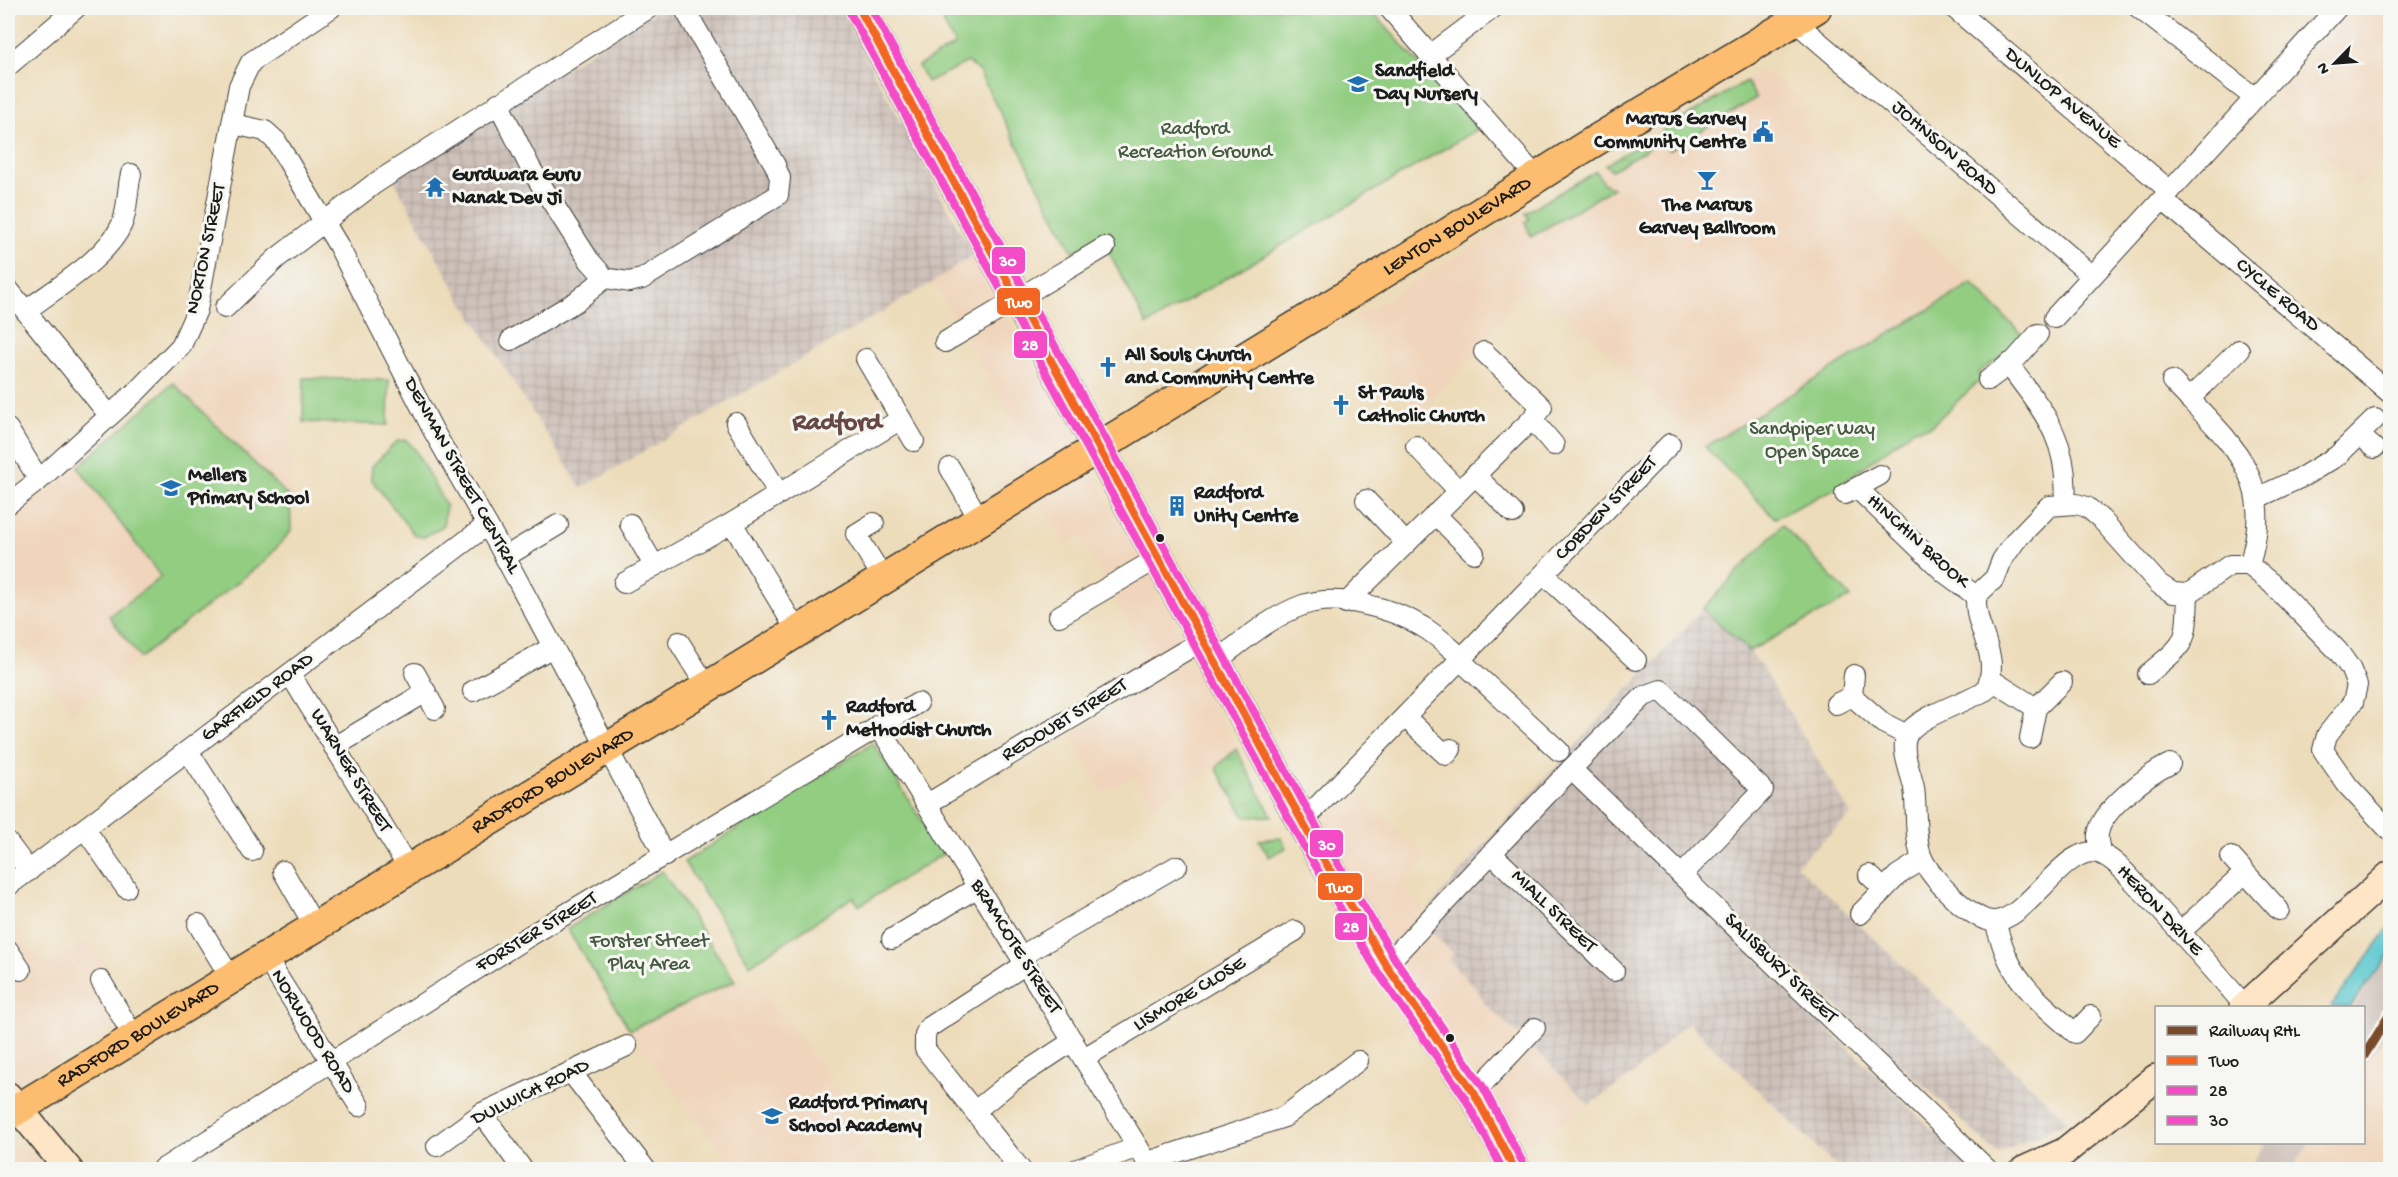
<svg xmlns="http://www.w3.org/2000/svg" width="2398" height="1177" font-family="'Gochi Hand',sans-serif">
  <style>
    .built { fill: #f0d5bc }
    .industrial { fill: url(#industrial-grid) }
    .railway { fill: #cec1b9 }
    .grass { fill: url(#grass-tufts); stroke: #57744f; stroke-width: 1.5 }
    .green { fill: #92cd82; stroke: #57744f; stroke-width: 1.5 }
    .water { fill: #5bc8cf; stroke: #3c7276; stroke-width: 1.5 }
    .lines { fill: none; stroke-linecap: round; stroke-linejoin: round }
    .street-casing { stroke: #3b3934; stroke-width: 22 }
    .secondary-casing { stroke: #3b3934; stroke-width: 30 }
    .primary-casing { stroke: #3b3934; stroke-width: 33 }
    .street { stroke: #fff; stroke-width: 20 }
    .secondary { stroke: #fee5c5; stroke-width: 27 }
    .primary { stroke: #fcbd6f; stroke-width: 30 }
    .bus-1-casing { stroke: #f6f6f2; stroke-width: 12 }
    .bus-2-casing { stroke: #f6f6f2; stroke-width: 12 }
    .bus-3-casing { stroke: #f6f6f2; stroke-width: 12 }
    .bus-1 { stroke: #f26522; stroke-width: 8 }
    .bus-2 { stroke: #f44bc6; stroke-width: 8 }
    .bus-3 { stroke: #f44bc6; stroke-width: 8 }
    .rail-1-casing { stroke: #f6f6f2; stroke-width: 14 }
    .rail-1 { stroke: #7a4b2a; stroke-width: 9 }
    .bus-dot { fill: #1c1c1c; stroke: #f6f6f2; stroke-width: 2 }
    .labels { text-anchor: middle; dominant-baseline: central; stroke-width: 6; stroke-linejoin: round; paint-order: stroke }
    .poi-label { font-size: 20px; font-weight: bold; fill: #1c1c1c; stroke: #f6f6f2; text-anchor: start }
    .street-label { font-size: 20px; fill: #1c1c1c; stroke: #f6f6f2 }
    .park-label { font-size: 20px; fill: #455a40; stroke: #f6f6f2 }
    .district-label { font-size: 26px; font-weight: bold; fill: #684844; stroke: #f6f6f2 }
    .line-badge { stroke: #f6f6f2; stroke-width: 2 }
    .badge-label { font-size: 16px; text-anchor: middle; font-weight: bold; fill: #fff }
  </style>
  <defs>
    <pattern id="industrial-grid" width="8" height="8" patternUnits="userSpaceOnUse" patternTransform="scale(1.5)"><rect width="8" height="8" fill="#cec1b9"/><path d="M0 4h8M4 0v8" fill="none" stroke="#b0a59e"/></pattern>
    <pattern id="grass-tufts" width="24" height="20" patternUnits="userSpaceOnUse" patternTransform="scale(1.5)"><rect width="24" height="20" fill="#92cd82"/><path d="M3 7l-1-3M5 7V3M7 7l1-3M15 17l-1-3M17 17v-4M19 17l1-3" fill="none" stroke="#7daf70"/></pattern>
  </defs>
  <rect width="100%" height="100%" fill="#f6f6f2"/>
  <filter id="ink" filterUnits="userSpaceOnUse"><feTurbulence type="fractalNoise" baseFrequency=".0167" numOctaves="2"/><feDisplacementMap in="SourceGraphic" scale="12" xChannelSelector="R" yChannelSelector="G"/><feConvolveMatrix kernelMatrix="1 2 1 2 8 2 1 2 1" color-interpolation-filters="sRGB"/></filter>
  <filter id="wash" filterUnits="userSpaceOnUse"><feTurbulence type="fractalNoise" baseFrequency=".008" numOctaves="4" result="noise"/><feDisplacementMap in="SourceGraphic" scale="24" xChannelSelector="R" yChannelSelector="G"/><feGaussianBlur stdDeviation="1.35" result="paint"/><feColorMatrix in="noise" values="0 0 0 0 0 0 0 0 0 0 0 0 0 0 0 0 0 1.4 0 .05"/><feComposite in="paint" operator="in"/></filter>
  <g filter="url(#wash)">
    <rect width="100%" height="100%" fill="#eddcba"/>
    <g class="built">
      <path d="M 2357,8 L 2390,10 L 2390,152 L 2358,186 L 2271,101 Z"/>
      <path d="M 1762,69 L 1812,110 L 1799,124 L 1972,283 L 1705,447 L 1588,333 L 1527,283 L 1474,355 L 1416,416 L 1356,317 L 1746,81 Z"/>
      <path d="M 973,255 L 1188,645 L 1152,665 L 1080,537 L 1064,546 L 1005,434 L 1016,427 L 933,282 Z"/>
      <path d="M 273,275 L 290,348 L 291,531 L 265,561 L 71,712 L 8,629 L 8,524 L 95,453 L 179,378 Z"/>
      <path d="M 1183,664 L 1195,667 L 1236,749 L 1216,768 L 1153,805 L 1135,776 L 1103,793 L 1070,736 Z"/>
      <path d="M 1350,785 L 1426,856 L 1403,888 L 1427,911 L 1419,920 L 1454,954 L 1448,961 L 1477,989 L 1485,1004 L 1544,1058 L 1589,1105 L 1527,1145 L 1374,929 L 1314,820 Z"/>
      <path d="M 8,916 L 43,966 L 86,941 L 110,969 L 88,985 L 112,1026 L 8,1090 Z"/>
      <path d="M 735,981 L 755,984 L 820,1062 L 882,1169 L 735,1169 L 644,1053 L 630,1030 Z"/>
      <path d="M 2390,1027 L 2390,1169 L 2292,1170 L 2310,1143 L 2364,1142 L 2364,1066 Z"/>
      <path d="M 8,1150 L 28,1150 L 46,1169 L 8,1169 Z"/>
    </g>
    <g class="industrial">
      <path d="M 660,8 L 839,8 L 973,255 L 933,282 L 581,488 L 463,303 L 392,177 Z"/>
      <path d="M 1703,609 L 1749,651 L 1762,667 L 1851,815 L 1796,865 L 2068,1121 L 1998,1154 L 1694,875 L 1683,888 L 1973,1169 L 1839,1169 L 1688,1022 L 1631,1076 L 1589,1105 L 1544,1058 L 1485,1004 L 1477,989 L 1448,960 L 1454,954 L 1419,920 L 1500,827 Z"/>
    </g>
    <g class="railway">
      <path d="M 2390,954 L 2390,1027 L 2364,1066 L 2364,1008 L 2353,1008 Z"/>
      <path d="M 2265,1143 L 2265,1142 L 2310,1143 L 2292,1169 L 2248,1169 Z"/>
    </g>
    <g class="grass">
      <path d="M 1650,138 L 1651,144 L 1647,149 L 1612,170 L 1605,165 Z"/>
      <path d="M 1236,749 L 1272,816 L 1245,817 L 1216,768 Z"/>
      <path d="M 1281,838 L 1286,848 L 1269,857 L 1259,840 Z"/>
    </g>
    <g class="green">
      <path d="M 959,8 L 1369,8 L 1478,129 L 1147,325 L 1101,237 L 1073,252 L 979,72 L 968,62 L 927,82 L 918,66 L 955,45 L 943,22 Z"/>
      <path d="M 1746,81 L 1756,98 L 1669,150 L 1659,133 Z"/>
      <path d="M 1596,171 L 1603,183 L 1613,188 L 1531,237 L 1525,222 L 1529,219 L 1525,213 Z"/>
      <path d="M 1972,283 L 2026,339 L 1978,373 L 1981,379 L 1931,426 L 1914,429 L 1836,488 L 1775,518 L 1705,447 Z"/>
      <path d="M 304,378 L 389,380 L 388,425 L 303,422 Z"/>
      <path d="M 173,383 L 290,498 L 291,531 L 265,561 L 140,658 L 109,616 L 161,577 L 78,467 Z"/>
      <path d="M 406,440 L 414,448 L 446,506 L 443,526 L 424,537 L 415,536 L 371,479 L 372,466 L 397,441 Z"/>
      <path d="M 1782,525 L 1851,597 L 1749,651 L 1703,609 Z"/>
      <path d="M 873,743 L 943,854 L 859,906 L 853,897 L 750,965 L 684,862 Z"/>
      <path d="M 662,871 L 735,981 L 630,1030 L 567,929 Z"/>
    </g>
    <path class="water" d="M 2390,926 L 2390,954 L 2350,1007 L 2331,1007 Z"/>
  </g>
  <g filter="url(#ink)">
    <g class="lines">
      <g class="street-casing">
        <g id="street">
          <path d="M 1389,8 L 1536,177"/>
          <path d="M 1954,8 L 2170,191"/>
          <path d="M 2139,8 L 2255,98"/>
          <path d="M 1798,19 L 1805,30 L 2092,276"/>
          <path d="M 1429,56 L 1493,8"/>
          <path d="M 8,66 L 76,8"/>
          <path d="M 498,103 L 531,169 L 589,260 L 605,278 L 629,282 L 642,279 L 778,195 L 780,178 L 775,165 L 684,8"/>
          <path d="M 233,124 L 265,131 L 276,141 L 338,245 L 433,430 L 498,544 L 665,856"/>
          <path d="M 2163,200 L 2390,393"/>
          <path d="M 8,289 L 109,415"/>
          <path d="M 225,308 L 277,258 L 374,184 L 649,8"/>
          <path d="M 27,310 C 57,287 107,258 122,224 C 128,210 127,189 131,174"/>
          <path d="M 2054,318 L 2337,8"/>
          <path d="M 511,340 L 577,301 L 605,278"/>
          <path d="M 945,342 L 1105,247"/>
          <path d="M 1484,352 L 1542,407 L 1532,419 L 1554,445"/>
          <path d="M 866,359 L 914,441"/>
          <path d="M 2008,364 C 2044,412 2070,441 2065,504"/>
          <path d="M 1988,380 L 2015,360 L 2038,334"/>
          <path d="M 2172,381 C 2228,441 2278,475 2249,565"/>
          <path d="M 2189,399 L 2239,350"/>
          <path d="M 736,423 L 779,494"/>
          <path d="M 8,429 L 39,480"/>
          <path d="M 2359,435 L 2374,448"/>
          <path d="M 1416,446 L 1459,491"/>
          <path d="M 950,468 L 979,519"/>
          <path d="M 1475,475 L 1513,513"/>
          <path d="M 1858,489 L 1945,573 L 1976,596"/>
          <path d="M 1845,494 L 1880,475"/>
          <path d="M 2257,498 L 2302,477 L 2337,456 L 2375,419"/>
          <path d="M 1366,500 L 1406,543"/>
          <path d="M 8,504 L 39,480 L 138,390 L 181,346 L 197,310 L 239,86 L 251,62 L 331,8"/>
          <path d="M 1435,514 L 1474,553"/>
          <path d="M 732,523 L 797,631"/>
          <path d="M 874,523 L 856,534 L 883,578"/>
          <path d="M 630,524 L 654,565"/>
          <path d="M 505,557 L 558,525"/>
          <path d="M 1544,574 L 1636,660"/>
          <path d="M 624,583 L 732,523 L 901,419"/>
          <path d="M 1346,603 L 1532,419"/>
          <path d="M 1059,616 L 1158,558"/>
          <path d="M 679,642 L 707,687"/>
          <path d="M 1460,660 L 1559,751"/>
          <path d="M 1215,662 C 1243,641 1270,617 1303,605 C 1338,593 1392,608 1423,627 C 1437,635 1449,647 1462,658"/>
          <path d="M 415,673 L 435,709"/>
          <path d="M 290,674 L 409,869"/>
          <path d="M 2148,674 C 2188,641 2186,645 2188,594"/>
          <path d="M 1854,675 L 1852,696 L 1883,723 L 1907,735"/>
          <path d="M 1990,679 L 2036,708"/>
          <path d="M 473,691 L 553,647"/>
          <path d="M 1836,704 L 1852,696"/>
          <path d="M 1405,717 L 1446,755 L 1451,749"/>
          <path d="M 878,725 L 1152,1170"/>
          <path d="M 2030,738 L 2036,708 L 2062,682"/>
          <path d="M 334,747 L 426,692"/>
          <path d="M 188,751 L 252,851"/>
          <path d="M 1571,769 L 1988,1170"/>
          <path d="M 927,804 L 1203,640"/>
          <path d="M 1302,822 L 1670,444"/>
          <path d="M 85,829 L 126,888"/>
          <path d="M 8,843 L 29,871"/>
          <path d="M 2100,853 C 2100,848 2097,840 2098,835 C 2100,810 2149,774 2170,764"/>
          <path d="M 1492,854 L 1614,971"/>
          <path d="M 2231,857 L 2279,910"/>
          <path d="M 283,871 L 315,927"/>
          <path d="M 1869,875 L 1884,889"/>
          <path d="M 8,886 L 487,525"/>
          <path d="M 1860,914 L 1898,875 L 1922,860"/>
          <path d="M 1995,922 C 1999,935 2003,949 2009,961 C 2023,990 2051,1012 2075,1033 L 2091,1016"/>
          <path d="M 198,924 L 232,980"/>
          <path d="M 2180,932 L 2245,873"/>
          <path d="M 892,939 L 978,887"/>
          <path d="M 8,950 L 21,970"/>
          <path d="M 1021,956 L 1177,866"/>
          <path d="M 266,958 L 359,1106"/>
          <path d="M 1386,965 L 1571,769 L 1644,696 L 1661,690 L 1763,790 L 1682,875"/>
          <path d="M 101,981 L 135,1039"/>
          <path d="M 2245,1006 C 2210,966 2176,926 2139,887 C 2128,876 2116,860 2101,854 C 2066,839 2028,922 1993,921 C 1972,921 1932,879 1923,860 C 1914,843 1917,808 1914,788 C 1911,772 1900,750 1907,735 C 1916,717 1967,702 1986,690 C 2002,652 1974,633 1976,596 L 1995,578 L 2002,560 L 2016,540 L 2049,506 L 2076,504 L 2087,507 L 2101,519 L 2159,584 L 2173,593 L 2188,594 L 2230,565 L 2249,565 L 2271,583 L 2338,651 L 2350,668 L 2357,685 L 2353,702 L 2327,735 L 2323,750 L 2348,786 L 2390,831"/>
          <path d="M 1084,1058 L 1295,931"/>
          <path d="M 571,1072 L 646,1170"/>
          <path d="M 1474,1093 L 1535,1028"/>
          <path d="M 975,1111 L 1012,1081 L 1073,1041"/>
          <path d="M 482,1113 L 523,1170"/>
          <path d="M 437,1146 L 482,1113 L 627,1046"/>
          <path d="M 1148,1162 L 1284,1117 L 1358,1061"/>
          <path d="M 161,1170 L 526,938 L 918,703"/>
          <path d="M 1021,1170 L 925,1049 L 925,1035 L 928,1028 L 1026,964"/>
          <path d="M 1075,1170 L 1138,1147"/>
        </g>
      </g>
      <g class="secondary-casing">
        <g id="secondary">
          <path d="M 2243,1008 L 2390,875"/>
          <path d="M 8,1096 L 69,1170"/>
          <path d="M 2024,1170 L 2064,1152 L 2156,1078"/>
        </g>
      </g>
      <g class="primary-casing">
        <g id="primary">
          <path d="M 859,8 L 1310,836 L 1386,965 L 1474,1093 L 1515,1170"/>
          <path id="s1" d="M 8,1115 L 1442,237 L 1588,145 L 1816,8"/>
        </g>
      </g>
      <use href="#street" class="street"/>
      <use href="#secondary" class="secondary"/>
      <use href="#primary" class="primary"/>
      <g class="bus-1-casing">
        <path id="bus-1" d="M 859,8 L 1310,836 L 1386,965 L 1474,1093 L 1515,1170"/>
      </g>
      <g class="bus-2-casing">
        <path id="bus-2" d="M 850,13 L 1301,841 L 1377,971 L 1465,1098 L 1503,1170"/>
      </g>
      <g class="bus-3-casing">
        <path id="bus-3" d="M 871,8 L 1319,831 L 1395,959 L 1483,1087 L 1524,1165"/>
      </g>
      <use href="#bus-1" class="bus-1"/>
      <use href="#bus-2" class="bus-2"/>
      <use href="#bus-3" class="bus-3"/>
      <g class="rail-1-casing">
        <path id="rail-1" d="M 2364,1056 L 2390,1014"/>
      </g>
      <use href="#rail-1" class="rail-1"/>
    </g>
  </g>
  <defs>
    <g id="school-bare" transform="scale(1.62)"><path d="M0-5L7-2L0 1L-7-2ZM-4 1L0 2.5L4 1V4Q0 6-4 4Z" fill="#1f6fb2" stroke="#f6f6f2" stroke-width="2.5" paint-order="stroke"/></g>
    <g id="civic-bare" transform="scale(1.62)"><path d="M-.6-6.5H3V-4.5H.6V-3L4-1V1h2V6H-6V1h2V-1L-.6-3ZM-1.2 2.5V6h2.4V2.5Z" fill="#1f6fb2" stroke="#f6f6f2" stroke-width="2.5" paint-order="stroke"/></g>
    <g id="bar-bare" transform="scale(1.62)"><path d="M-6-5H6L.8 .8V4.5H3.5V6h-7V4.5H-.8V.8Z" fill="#1f6fb2" stroke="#f6f6f2" stroke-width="2.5" paint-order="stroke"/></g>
    <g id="temple-bare" transform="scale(1.62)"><path d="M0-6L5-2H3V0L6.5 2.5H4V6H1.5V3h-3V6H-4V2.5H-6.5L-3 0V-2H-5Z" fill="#1f6fb2" stroke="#f6f6f2" stroke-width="2.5" paint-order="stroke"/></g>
    <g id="church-bare" transform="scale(1.62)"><path d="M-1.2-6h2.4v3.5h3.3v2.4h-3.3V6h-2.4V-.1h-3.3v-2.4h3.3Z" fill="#1f6fb2" stroke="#f6f6f2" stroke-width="2.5" paint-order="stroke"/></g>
    <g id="building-bare" transform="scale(1.62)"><path d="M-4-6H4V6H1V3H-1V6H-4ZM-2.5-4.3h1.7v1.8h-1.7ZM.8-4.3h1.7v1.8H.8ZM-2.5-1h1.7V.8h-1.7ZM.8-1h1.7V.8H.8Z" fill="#1f6fb2" stroke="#f6f6f2" stroke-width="2.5" paint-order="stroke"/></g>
  </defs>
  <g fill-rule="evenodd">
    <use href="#school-bare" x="1358" y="84"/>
    <use href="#civic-bare" x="1763" y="132"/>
    <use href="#bar-bare" x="1707" y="180"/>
    <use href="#temple-bare" x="435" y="187"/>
    <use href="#church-bare" x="1108" y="367"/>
    <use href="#church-bare" x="1341" y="405"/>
    <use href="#school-bare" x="171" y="488"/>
    <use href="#building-bare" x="1177" y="506"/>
    <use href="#church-bare" x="829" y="720"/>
    <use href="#school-bare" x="772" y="1116"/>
  </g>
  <g class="bus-dot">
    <circle cx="1160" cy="538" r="5"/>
    <circle cx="1450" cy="1038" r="5"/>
  </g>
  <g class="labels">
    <g class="poi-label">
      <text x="1375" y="72">Sandfield<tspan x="1375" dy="23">Day Nursery</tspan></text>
      <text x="1746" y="120" text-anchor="end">Marcus Garvey<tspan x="1746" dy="23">Community Centre</tspan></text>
      <text x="452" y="176">Gurdwara Guru<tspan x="452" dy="23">Nanak Dev Ji</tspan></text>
      <text x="1707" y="206" text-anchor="middle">The Marcus<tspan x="1707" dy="23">Garvey Ballroom</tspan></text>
      <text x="1125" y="356">All Souls Church<tspan x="1125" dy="23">and Community Centre</tspan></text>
      <text x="1358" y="394">St Pauls<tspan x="1358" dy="23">Catholic Church</tspan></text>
      <text x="188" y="476">Mellers<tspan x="188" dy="23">Primary School</tspan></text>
      <text x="1194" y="494">Radford<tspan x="1194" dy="23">Unity Centre</tspan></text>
      <text x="846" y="708">Radford<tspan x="846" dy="23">Methodist Church</tspan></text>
      <text x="789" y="1104">Radford Primary<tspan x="789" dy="23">School Academy</tspan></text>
    </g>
    <g class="street-label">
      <text transform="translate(2062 99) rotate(40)">DUNLOP AVENUE</text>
      <text transform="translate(1944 149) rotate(41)">JOHNSON ROAD</text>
      <text stroke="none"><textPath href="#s1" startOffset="1700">LENTON BOULEVARD</textPath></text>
      <text transform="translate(207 249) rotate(-78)">NORTON STREET</text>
      <text transform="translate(2277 296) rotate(40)">CYCLE ROAD</text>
      <text transform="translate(461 476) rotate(61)">DENMAN STREET CENTRAL</text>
      <text transform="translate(1607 509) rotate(-46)">COBDEN STREET</text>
      <text transform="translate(1917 542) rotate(42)">HINCHIN BROOK</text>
      <text transform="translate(258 698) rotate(-37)">GARFIELD ROAD</text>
      <text transform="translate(1065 721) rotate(-31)">REDOUBT STREET</text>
      <text transform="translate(350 771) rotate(59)">WARNER STREET</text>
      <text stroke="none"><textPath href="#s1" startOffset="639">RADFORD BOULEVARD</textPath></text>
      <text transform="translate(2159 911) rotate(47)">HERON DRIVE</text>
      <text transform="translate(1553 912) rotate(44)">MIALL STREET</text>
      <text transform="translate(537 933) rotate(-31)">FORSTER STREET</text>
      <text transform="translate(1015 947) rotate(58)">BRAMCOTE STREET</text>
      <text transform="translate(1780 969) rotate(44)">SALISBURY STREET</text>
      <text transform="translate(1190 995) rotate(-31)">LISMORE CLOSE</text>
      <text transform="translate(312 1032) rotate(58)">NORWOOD ROAD</text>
      <text stroke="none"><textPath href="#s1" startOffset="153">RADFORD BOULEVARD</textPath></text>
      <text transform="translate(531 1093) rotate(-26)">DULWICH ROAD</text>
    </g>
    <g class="park-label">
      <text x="1195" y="130">Radford<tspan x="1195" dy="23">Recreation Ground</tspan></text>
      <text x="1812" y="430">Sandpiper Way<tspan x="1812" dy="23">Open Space</tspan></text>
      <text x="649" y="942">Forster Street<tspan x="649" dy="23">Play Area</tspan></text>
    </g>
    <g class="district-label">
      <text x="837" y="424">Radford</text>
    </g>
  </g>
  <g class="line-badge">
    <rect x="991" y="246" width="35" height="29" rx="6" fill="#f44bc6"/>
    <rect x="996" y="287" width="45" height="29" rx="6" fill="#f26522"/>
    <rect x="1013" y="330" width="35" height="29" rx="6" fill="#f44bc6"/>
    <rect x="1309" y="829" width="35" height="29" rx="6" fill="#f44bc6"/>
    <rect x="1317" y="872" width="46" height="29" rx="6" fill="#f26522"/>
    <rect x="1334" y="912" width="34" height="29" rx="6" fill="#f44bc6"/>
  </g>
  <g class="badge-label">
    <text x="1008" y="266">30</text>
    <text x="1019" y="307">Two</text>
    <text x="1030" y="350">28</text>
    <text x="1327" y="850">30</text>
    <text x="1340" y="892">Two</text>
    <text x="1351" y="932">28</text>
  </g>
  <rect width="2398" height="1177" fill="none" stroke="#f6f6f2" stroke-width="30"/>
  <rect x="2155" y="1006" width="210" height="138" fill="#f6f6f2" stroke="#9f9f9c" stroke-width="1.5"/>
  <rect x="2167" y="1026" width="30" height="9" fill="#7a4b2a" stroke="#9f9f9c" stroke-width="1.5"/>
  <text x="2209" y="1036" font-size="18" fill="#1c1c1c">Railway RHL</text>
  <rect x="2167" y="1056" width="30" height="9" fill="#f26522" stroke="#9f9f9c" stroke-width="1.5"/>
  <text x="2209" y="1066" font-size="18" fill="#1c1c1c">Two</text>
  <rect x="2167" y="1086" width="30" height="9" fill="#f44bc6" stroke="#9f9f9c" stroke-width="1.5"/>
  <text x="2209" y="1096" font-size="18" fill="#1c1c1c">28</text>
  <rect x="2167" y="1116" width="30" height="9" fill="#f44bc6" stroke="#9f9f9c" stroke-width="1.5"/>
  <text x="2209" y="1126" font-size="18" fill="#1c1c1c">30</text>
  <g transform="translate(2335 63) rotate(245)" stroke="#f6f6f2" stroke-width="4.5" paint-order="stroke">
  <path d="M0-4.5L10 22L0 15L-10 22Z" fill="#1c1c1c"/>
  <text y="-9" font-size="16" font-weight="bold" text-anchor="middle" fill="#1c1c1c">N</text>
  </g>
</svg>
